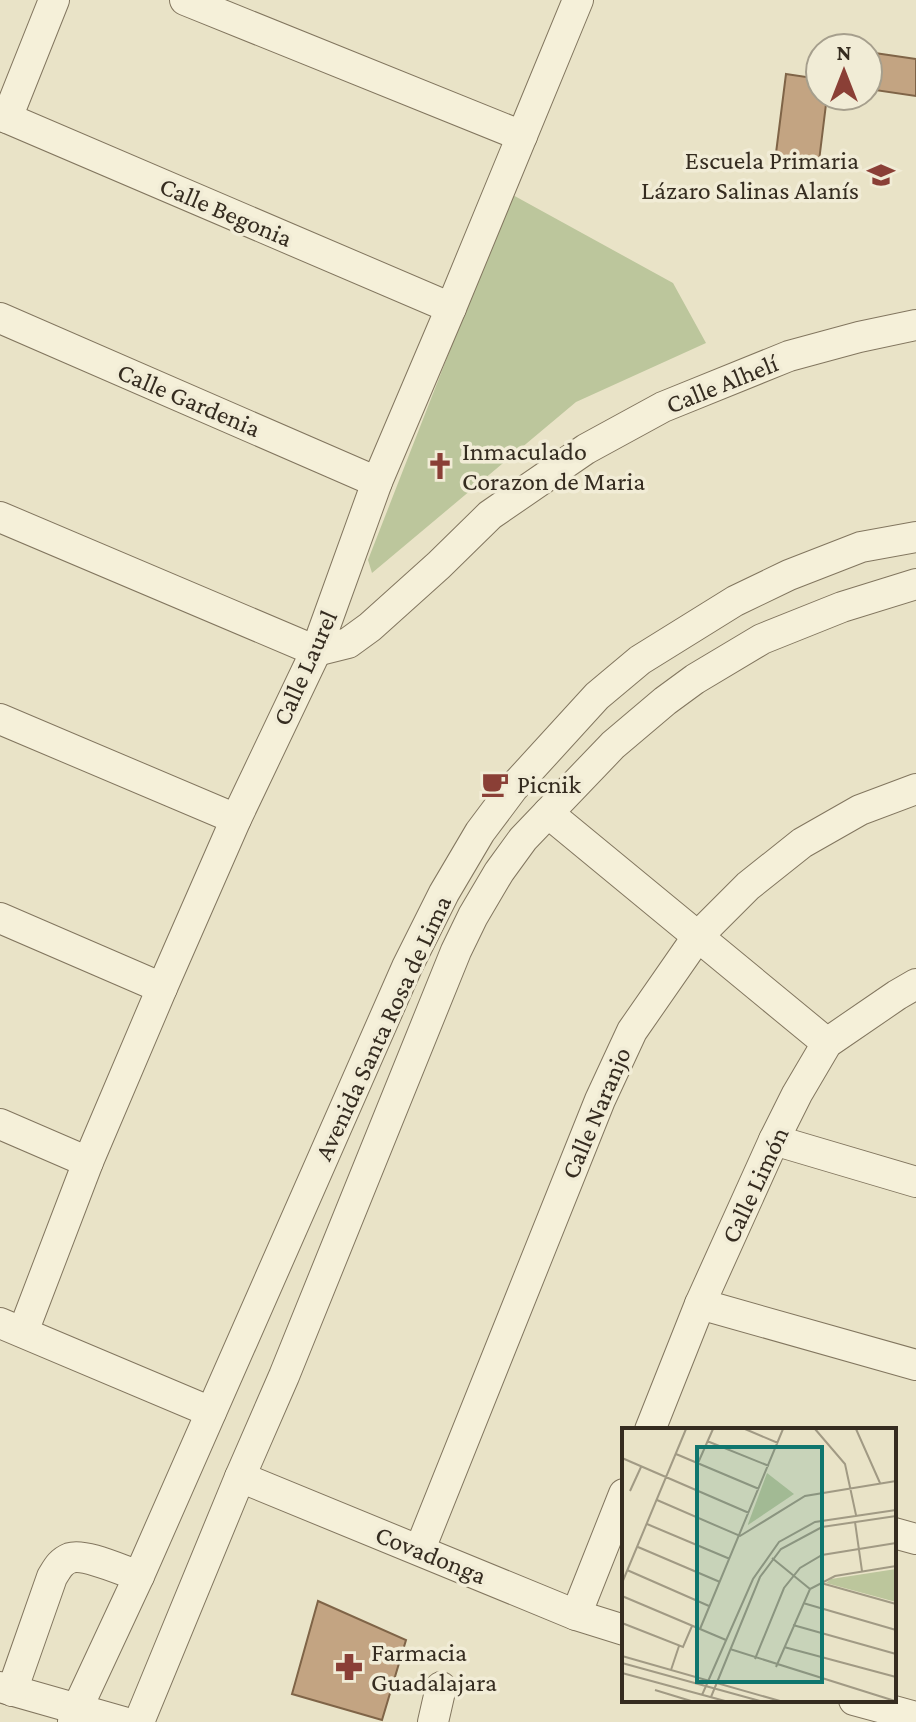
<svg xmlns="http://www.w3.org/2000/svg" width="916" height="1722" font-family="'Crimson Pro',serif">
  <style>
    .green { fill: #bcc69c }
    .building { fill: #c3a482; stroke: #7f6447; stroke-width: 2 }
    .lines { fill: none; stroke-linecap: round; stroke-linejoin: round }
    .minor-casing { stroke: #82765f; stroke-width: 32 }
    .minor { stroke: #f5f0d9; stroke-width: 30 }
    .labels { text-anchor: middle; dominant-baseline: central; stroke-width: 7; stroke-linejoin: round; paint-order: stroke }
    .poi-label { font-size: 26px; fill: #352c20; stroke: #f1ecd6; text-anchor: start }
    .street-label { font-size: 26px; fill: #352c20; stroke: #f1ecd6 }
    .inset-road { fill: none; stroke: #a19a84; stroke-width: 2 }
    .view { fill: #0f766e; fill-opacity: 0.15; stroke: #0f766e; stroke-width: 4 }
    .inset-edge { fill: none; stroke: #352c20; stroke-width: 4 }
  </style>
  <rect width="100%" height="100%" fill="#e9e3c7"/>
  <path class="green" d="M 511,194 L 673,283 L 706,343 L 576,402 L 372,573 L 368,560 Z"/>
  <g class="building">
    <path d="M 868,52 L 916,59 L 916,96 L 868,89 Z"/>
    <path d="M 786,74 L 820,79 L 820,96 L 827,96 L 818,169 L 775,161 Z"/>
    <path d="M 318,1601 L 406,1640 L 382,1720 L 292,1694 Z"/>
  </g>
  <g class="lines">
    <g class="minor-casing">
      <g id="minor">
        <path d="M 185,0 L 522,136"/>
        <path d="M 0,115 L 451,308"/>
        <path d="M 7,118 L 54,0"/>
        <path d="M 0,318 L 377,482"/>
        <path d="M 0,517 L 316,651 L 348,643 L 370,627 L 439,565 L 490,515 L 586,449 L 663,407 L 789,356 L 859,337 L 916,325"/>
        <path d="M 0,719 L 236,819"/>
        <path d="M 548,813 L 827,1043"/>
        <path d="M 0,918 L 162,988"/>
        <path d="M 0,1124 L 88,1162"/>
        <path d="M 774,1140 L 916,1182"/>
        <path d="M 700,1304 L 916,1365"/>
        <path d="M 0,1323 L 211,1412"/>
        <path d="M 23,1332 L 88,1162 L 162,988 L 236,819 L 316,651 L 377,482 L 451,308 L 578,0"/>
        <path d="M 650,1430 L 700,1304 L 774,1140 L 797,1094 L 827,1043 L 897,995 L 916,984"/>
        <path d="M 240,1477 L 576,1615 L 624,1630"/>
        <path d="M 894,1533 L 916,1539"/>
        <path d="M 420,1549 L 600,1100 L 632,1031 L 698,936 L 748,886 L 802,843 L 860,810 L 916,789"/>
        <path d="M 576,1615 L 624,1494"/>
        <path d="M 0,1687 L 123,1722"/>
        <path d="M 12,1691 L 52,1577 C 57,1569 60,1562 70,1558 C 85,1553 123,1571 139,1576"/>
        <path d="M 854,1700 L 916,1717"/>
        <path d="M 73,1722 L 77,1709 L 139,1576 L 407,967 L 444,893 L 480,832 L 513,788 L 597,696 L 640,660 L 735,601 L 789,575 L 861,547 L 916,537"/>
        <path d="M 139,1722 L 240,1477 L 284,1376 L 456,951 L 473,916 L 499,872 L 523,839 L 613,745 L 665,701 L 695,679 L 762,639 L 842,607 L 916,584"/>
        <path d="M 433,1722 L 441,1687"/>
      </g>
    </g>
    <use href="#minor" class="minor"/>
  </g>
  <defs>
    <g id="school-bare" transform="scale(2.16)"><path d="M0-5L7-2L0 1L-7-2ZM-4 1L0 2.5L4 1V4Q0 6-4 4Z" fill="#8a3f36" stroke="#f1ecd6" stroke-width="2.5" paint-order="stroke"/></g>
    <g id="church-bare" transform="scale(2.16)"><path d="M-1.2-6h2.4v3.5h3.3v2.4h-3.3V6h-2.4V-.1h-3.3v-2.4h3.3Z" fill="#8a3f36" stroke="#f1ecd6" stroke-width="2.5" paint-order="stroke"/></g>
    <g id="cafe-bare" transform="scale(2.16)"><path d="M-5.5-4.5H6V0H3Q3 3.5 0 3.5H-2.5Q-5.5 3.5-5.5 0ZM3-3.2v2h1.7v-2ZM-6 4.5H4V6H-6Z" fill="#8a3f36" stroke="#f1ecd6" stroke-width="2.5" paint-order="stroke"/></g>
    <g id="pharmacy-bare" transform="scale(2.16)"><path d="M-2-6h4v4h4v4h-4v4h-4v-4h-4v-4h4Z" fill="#8a3f36" stroke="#f1ecd6" stroke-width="2.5" paint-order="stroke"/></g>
  </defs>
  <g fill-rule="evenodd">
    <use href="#school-bare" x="881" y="175"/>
    <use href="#church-bare" x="440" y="466"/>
    <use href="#cafe-bare" x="495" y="784"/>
    <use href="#pharmacy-bare" x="349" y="1667"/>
  </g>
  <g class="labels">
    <g class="poi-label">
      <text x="859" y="160" text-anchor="end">Escuela Primaria<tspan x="859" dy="30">Lázaro Salinas Alanís</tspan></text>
      <text x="462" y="451">Inmaculado<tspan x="462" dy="30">Corazon de Maria</tspan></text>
      <text x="517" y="784">Picnik</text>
      <text x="371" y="1652">Farmacia<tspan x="371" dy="30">Guadalajara</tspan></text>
    </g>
    <g class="street-label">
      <text transform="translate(226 212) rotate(23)">Calle Begonia</text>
      <text transform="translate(722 384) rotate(-22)">Calle Alhelí</text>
      <text transform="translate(189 400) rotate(23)">Calle Gardenia</text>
      <text transform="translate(305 668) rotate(-66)">Calle Laurel</text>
      <text transform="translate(383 1028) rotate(-65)">Avenida Santa Rosa de Lima</text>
      <text transform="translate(596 1113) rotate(-67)">Calle Naranjo</text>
      <text transform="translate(755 1185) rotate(-65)">Calle Limón</text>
      <text transform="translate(431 1555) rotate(22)">Covadonga</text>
    </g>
  </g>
  <g transform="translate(622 1428)">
    <rect width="274" height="274" fill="#e9e3c7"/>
    <path d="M 145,45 L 172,66 L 126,97 L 126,96 ZM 274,141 L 274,174 L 204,155 L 209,151 Z" fill="#bcc69c"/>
    <path class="inset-road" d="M 123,1 L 156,15M 193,1 L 223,36 L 234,87M 234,1 L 258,55M 85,13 L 147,38M 54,26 L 137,61M 0,30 L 127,85M 76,35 L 91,1M 8,63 L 19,39M 35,72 L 118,108 L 183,68 L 274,53M 233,94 L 240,143M 25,96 L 108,131M 16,119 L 98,154M 150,130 L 188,161M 5,142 L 87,178M 0,155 L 64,1M 199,155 L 274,176M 0,168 L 104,212M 181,175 L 274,202M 0,195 L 61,219 L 70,198M 171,197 L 274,226M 78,201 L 161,1M 162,219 L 274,249M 108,221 L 273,273M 0,228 L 158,273M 133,231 L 162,160 L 178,140 L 200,127 L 274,115M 0,235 L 138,273M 154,239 L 188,161 L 213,148 L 274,138M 49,242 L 57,218M 0,245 L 103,273M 33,262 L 69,273M 80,267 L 131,151 L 157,114 L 193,94 L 274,82M 89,269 L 138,149 L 159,121 L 200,99 L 274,88"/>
    <path class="view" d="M 75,19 L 200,19 L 200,254 L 75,254 Z"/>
    <rect width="274" height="274" class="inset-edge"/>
  </g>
  <g transform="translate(844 72)"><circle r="38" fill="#f1ecd6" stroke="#a69f8d" stroke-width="2"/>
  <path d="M0-6L14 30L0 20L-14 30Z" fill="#8a3f36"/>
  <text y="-12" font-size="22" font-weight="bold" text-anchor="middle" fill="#352c20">N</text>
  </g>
</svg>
